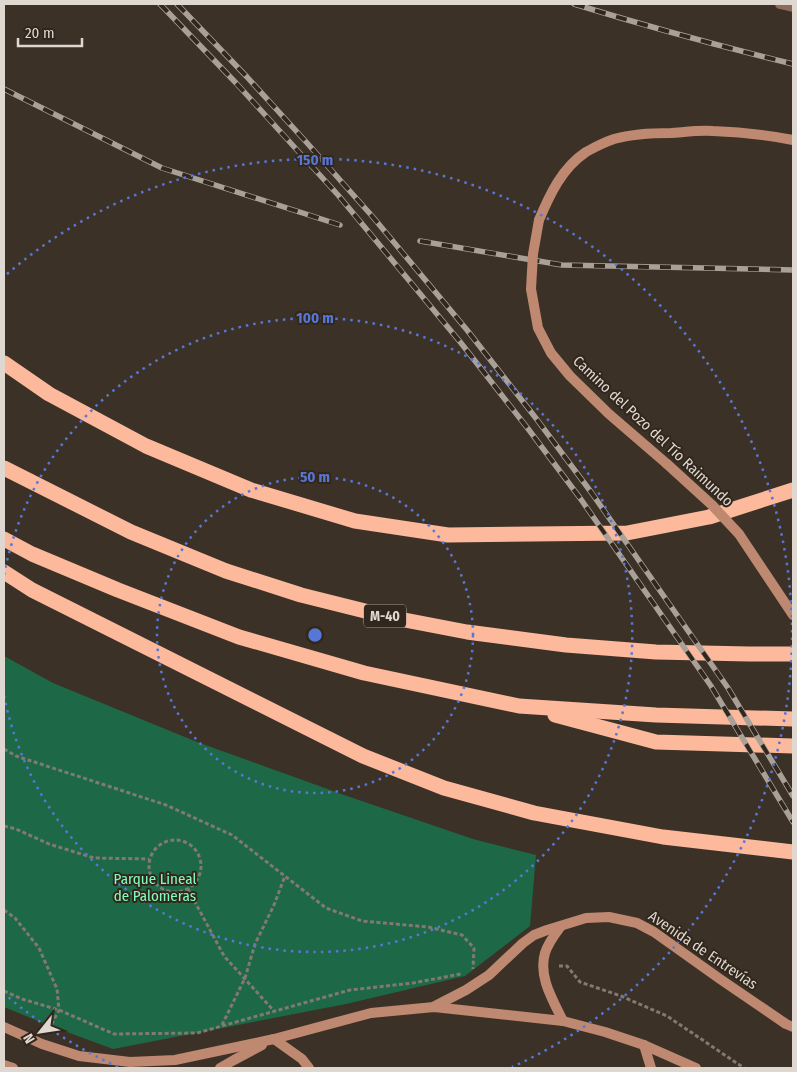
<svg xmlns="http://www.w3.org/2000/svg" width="797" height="1072" font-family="'Fira Sans Condensed',sans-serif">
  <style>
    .green { fill: #1d6947 }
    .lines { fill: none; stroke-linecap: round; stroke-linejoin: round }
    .path { stroke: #827970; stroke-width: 3; stroke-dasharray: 4 2.5; stroke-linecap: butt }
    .lane { stroke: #8d6a5c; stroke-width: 10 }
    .secondary { stroke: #be8871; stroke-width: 10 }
    .highway { stroke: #fcb99c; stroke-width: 15 }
    .rail-casing { stroke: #a9a098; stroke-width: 5.5 }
    .rail { stroke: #32271c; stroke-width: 4; stroke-dasharray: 11; stroke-linecap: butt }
    .secondary-bridge { stroke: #be8871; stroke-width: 10 }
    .ring { fill: none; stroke: #5777d6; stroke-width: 2.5; stroke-dasharray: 2.5 5 }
    .labels { text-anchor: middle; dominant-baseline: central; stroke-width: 4; stroke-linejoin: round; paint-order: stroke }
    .shield { fill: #32271c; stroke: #aba39b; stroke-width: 1 }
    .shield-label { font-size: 14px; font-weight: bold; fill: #dfd8d1 }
    .street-label { font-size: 15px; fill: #dfd8d1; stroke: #32271c }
    .park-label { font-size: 15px; fill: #82fcbf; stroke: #32271c }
    .centre { fill: #5777d6; stroke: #32271c; stroke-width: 2.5 }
    .ring-label { font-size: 15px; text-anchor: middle; font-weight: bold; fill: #5777d6; stroke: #32271c; stroke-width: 4; stroke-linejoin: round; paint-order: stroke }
  </style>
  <rect width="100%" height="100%" fill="#3c3126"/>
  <path class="green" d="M 4,656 L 53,683 L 197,742 L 347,796 L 473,839 L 536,855 L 530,926 L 465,976 L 346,1004 L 113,1049 L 48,1025 L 4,1007 Z"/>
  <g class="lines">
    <g class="path">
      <path d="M 4,749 L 16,756 L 166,805 L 232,835 L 326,908 L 362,921 L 428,927 L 462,935 L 474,948 L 473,969"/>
      <path d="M 4,826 L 16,829 L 49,844 L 94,858 L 149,859"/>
      <circle cx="175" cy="866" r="26"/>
      <path d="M 188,889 L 224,956 L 274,1011"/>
      <path d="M 4,910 L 15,918 L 39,948 L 57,989 L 59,1010 L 48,1031"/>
      <path d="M 559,966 L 567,966 L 580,982 L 621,996 L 667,1016 L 744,1068"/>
      <path d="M 4,991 L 22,999 L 59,1010 L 114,1034 L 197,1033 L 350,990 L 413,983 L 461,974"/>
      <path d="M 222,1025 L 245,978 L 255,944 L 274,905 L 285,876"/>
    </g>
    <path class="lane" d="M 780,4 L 793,7"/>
    <g class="secondary">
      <path d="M 539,220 C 550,194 562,168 586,152 C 595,147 605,142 614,139 C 632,134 653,133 671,133 C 685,132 700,130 713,131 C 740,132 767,135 793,140"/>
      <path d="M 531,289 L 538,328 L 551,353 L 570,376 L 609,414 L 667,464"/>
      <path d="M 561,926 C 555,934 548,943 545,953 C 538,977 553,1000 563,1021"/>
      <path d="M 435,1006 L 466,990 L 489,975 L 523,943 L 534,935 L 547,930 L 586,918 L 609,917 L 637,923 L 654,932 L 720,979 L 786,1024 L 793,1027"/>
      <path d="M 4,1027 L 42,1044 L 79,1056 L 130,1062 L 175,1060 L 274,1039 L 371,1013 L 434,1007 L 563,1021 L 605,1032 L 644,1045 L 696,1068"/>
      <path d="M 274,1039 L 302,1059 L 309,1068"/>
      <path d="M 644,1045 L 651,1068"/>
      <path d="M 4,1065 L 13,1068"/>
      <path d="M 220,1068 L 234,1060 L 262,1045"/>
    </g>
    <g class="highway">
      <path d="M 4,363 L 49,394 L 146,446 L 251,490 L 355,521 L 448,535 L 627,533 L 709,517 L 793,490"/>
      <path d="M 4,468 L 131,532 L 226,571 L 301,595 L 389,617 L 467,632 L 566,645 L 656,652 L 749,654 L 793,654"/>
      <path d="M 4,539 L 32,554 L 118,590 L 239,637 L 364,673 L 519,706 L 656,715 L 793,719"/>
      <path d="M 4,572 L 32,590 L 363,756 L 444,788 L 534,813 L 663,837 L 793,852"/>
      <path d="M 555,715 L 656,742 L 793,746"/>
    </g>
    <g class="rail-casing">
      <g id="rail">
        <path d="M 160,4 L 236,83 L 338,195 L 461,343 L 529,430 L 580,498 L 711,686 L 793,822"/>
        <path d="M 177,4 L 247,77 L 308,144 L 372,216 L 467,330 L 535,417 L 591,492 L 728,688 L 793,796"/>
        <path d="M 574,4 C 646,26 719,46 793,64"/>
        <path d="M 4,89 L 162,168 L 340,225"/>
        <path d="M 420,241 L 562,265 L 793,270"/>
      </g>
    </g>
    <use href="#rail" class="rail"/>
    <g class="secondary-bridge">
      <path d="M 531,289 L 533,254 L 539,220"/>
      <path d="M 667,464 L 712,505 L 739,534 L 793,615"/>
    </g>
  </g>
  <g class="ring">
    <circle cx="315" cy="635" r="158"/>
    <path d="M4 575A317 317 0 1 1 4 695"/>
    <path d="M118 1067A475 475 0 0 1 7 996M7 274A475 475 0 1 1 512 1067"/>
  </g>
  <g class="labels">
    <rect class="shield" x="364" y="604.5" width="42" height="23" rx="4"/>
    <g class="shield-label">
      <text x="385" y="616">M-40</text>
    </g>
    <g class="street-label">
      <text transform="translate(653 431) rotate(43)">Camino del Pozo del Tío Raimundo</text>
      <text transform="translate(703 950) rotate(34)">Avenida de Entrevías</text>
    </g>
    <g class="park-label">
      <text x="155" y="879">Parque Lineal<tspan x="155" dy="17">de Palomeras</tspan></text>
    </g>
  </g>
  <circle cx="315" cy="635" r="8" class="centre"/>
  <g class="ring-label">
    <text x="315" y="165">150 m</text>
    <text x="315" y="323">100 m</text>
    <text x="315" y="482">50 m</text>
  </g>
  <rect width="797" height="1072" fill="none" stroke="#dfd8d1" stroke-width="10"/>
  <g transform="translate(40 1032) rotate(240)" stroke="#32271c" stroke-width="4" paint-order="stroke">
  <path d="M0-4L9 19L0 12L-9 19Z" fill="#dfd8d1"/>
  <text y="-8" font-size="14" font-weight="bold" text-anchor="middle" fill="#dfd8d1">N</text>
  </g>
  <path d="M18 38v8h64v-8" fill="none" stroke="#dfd8d1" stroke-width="2.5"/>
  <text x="25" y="38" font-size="15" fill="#dfd8d1" stroke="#32271c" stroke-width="4" paint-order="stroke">20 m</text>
</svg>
